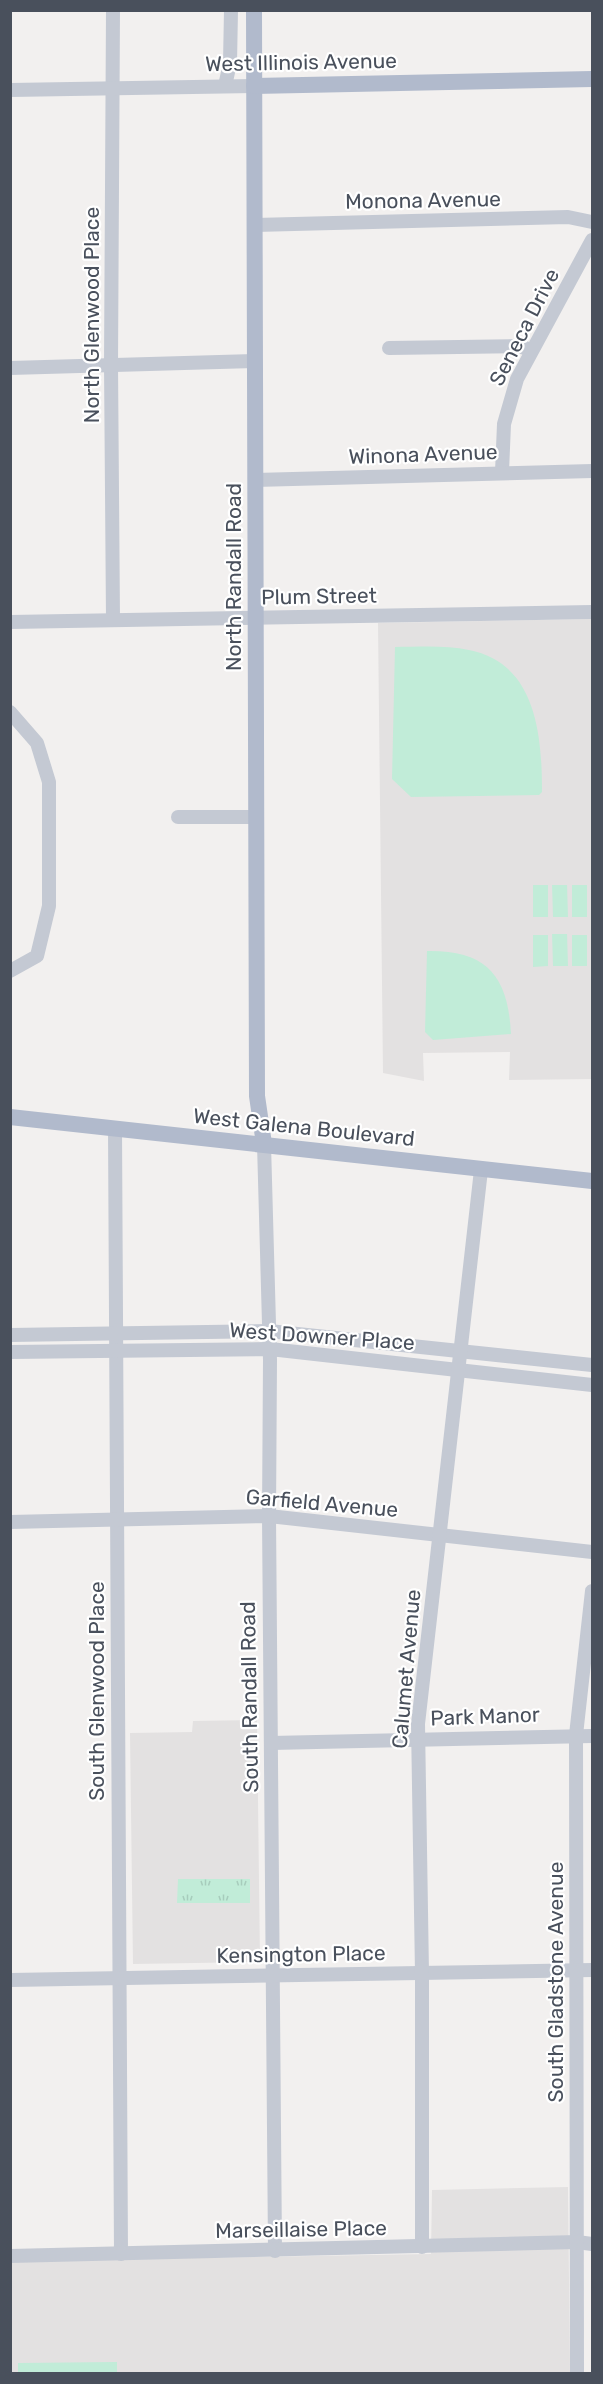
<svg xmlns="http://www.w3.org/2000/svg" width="603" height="2384" font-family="Rubik,sans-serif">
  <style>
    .education { fill: #e3e1e1 }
    .grass { fill: #c1ecd8 }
    .park { fill: url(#park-tufts) }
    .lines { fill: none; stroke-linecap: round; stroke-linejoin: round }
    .minor { stroke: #c4c9d3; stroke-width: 14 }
    .major { stroke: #b1bacc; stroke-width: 16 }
    .labels { text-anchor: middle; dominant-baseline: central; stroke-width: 4.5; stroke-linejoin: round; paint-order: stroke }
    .street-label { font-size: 21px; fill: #49505c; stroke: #fff }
  </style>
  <defs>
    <pattern id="park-tufts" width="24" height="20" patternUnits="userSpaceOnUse" patternTransform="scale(1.5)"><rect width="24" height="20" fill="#c1ecd8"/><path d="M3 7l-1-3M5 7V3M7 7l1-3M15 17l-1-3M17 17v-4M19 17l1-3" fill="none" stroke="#a7ccbc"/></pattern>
  </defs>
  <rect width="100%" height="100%" fill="#f2f0ef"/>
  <g class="education">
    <path d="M 592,619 L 592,1079 L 509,1080 L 510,1052 L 423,1053 L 424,1081 L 383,1073 L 378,623 Z"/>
    <path d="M 257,1720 L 260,1962 L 133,1964 L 130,1733 L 192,1732 L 193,1721 Z"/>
    <path d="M 568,2187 L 570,2373 L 11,2373 L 10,2261 L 431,2254 L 432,2190 Z"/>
  </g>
  <g class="grass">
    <path d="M 395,647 C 419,647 446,645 469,650 C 537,663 542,737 542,792 L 539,795 L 411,797 L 392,779 Z"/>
    <rect x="533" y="885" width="15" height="32"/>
    <path d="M 552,885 L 567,885 L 568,917 L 553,917 Z"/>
    <rect x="572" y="885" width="15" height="32"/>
    <path d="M 552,934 L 567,934 L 568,966 L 553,966 Z"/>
    <path d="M 533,935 L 548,935 L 548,966 L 533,967 Z"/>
    <rect x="572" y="935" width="15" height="31"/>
    <path d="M 427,951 C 487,950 508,976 511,1034 L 433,1040 L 425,1032 Z"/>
    <path d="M 117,2362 L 117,2373 L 18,2373 L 18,2363 Z"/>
  </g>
  <path class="park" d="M 178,1879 L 250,1879 L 250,1903 L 177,1903 Z"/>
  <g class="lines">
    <g class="minor">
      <path d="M 113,10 L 111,364 L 113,620"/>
      <path d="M 225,86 L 230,63 L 231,10"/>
      <path d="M 10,90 L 254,86"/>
      <path d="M 255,225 L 568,217 L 592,222"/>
      <path d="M 389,348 L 519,346 L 531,350"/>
      <path d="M 10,368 L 254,361"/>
      <path d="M 502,472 L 504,424 L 517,379 L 592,240"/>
      <path d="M 255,480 L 592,471"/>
      <path d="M 10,622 L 592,612"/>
      <path d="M 10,712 L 37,743 L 49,782 L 49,906 L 37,956 L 10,971"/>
      <path d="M 178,817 L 256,817"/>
      <path d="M 115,1128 L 121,2254"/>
      <path d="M 264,1144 L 270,1360 L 269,1516 L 275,2251"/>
      <path d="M 10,1335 L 269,1331 L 592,1365"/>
      <path d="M 10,1352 L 270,1349 L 592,1385"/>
      <path d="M 10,1522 L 269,1516 L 592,1552"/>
      <path d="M 271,1743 L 592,1736"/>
      <path d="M 10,1980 L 592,1970"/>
      <path d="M 422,2247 L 422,1973 L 418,1724 L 481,1170"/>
      <path d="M 10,2256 L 577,2242 L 592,2244"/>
      <path d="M 577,2374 L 576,1735 L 592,1591"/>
    </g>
    <g class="major">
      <path d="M 254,10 L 257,1096 L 264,1144"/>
      <path d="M 254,86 L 592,79"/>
      <path d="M 10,1117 L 592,1181"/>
    </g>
  </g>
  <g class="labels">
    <g class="street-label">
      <text transform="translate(301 62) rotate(-1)">West Illinois Avenue</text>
      <text transform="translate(423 200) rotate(-1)">Monona Avenue</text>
      <text transform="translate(91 315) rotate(-90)">North Glenwood Place</text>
      <text transform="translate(524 327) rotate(-63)">Seneca Drive</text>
      <text transform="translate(423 454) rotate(-2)">Winona Avenue</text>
      <text transform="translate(233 577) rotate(-90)">North Randall Road</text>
      <text transform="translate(319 596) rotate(-1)">Plum Street</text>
      <text transform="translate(304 1127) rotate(6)">West Galena Boulevard</text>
      <text transform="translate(322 1336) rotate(4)">West Downer Place</text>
      <text transform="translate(322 1503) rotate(5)">Garfield Avenue</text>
      <text transform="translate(406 1669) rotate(-85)">Calumet Avenue</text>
      <text transform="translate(96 1691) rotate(-90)">South Glenwood Place</text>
      <text transform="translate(249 1697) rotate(-91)">South Randall Road</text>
      <text transform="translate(485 1716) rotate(-2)">Park Manor</text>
      <text transform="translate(301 1954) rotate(-1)">Kensington Place</text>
      <text transform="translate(555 1982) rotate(-90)">South Gladstone Avenue</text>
      <text transform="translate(301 2229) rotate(-1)">Marseillaise Place</text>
    </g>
  </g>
  <rect width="603" height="2384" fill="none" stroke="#49505c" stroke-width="24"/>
</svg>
